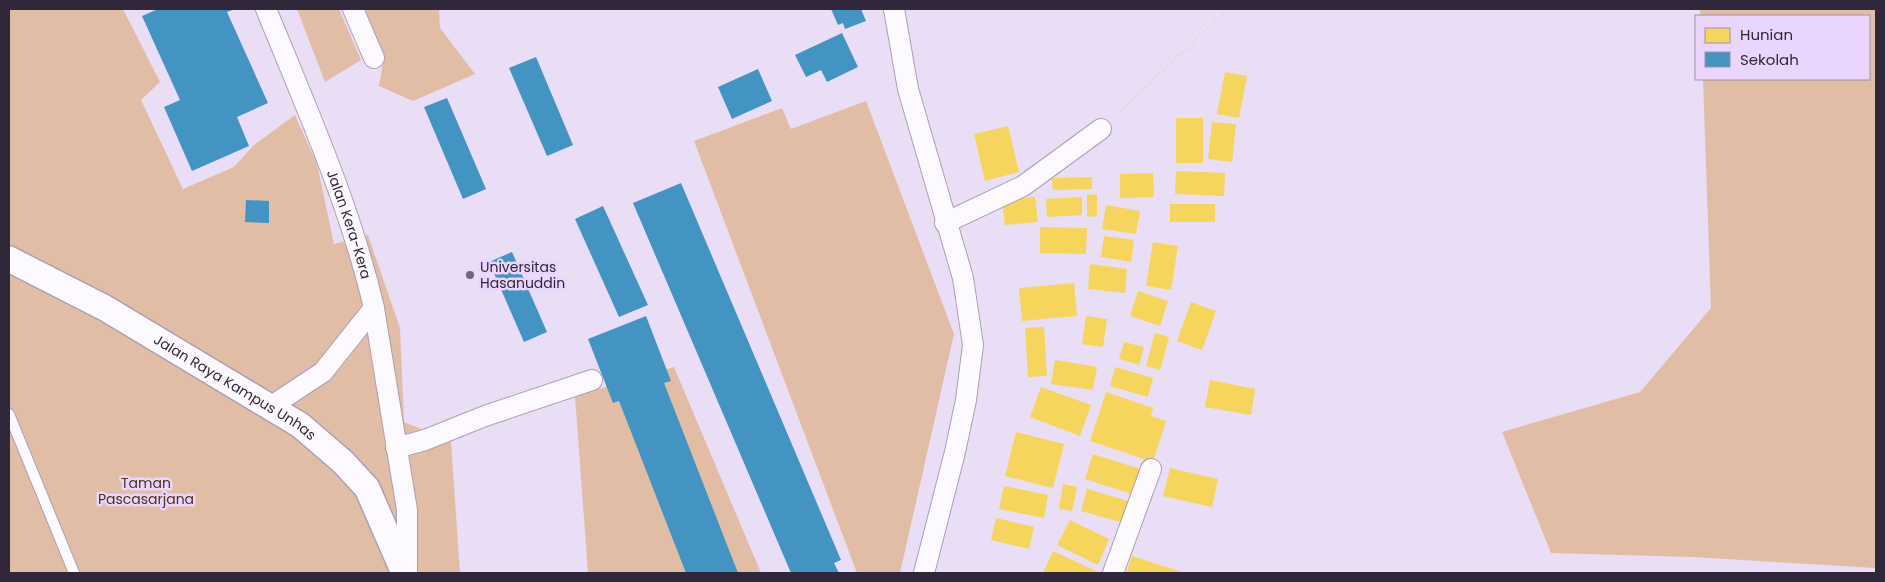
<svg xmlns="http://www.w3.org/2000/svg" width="1885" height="582" font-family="Poppins,sans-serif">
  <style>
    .green { fill: #e2bda5 }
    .homes { fill: #f6d55c }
    .schools { fill: #4393c3 }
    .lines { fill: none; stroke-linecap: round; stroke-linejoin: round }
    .service-casing { stroke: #aaa0b3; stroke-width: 12 }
    .minor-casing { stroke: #aaa0b3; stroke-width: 22 }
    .tertiary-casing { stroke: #aaa0b3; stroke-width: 28 }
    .path { stroke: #e0dce3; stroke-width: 3; stroke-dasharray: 2.5 2.5; stroke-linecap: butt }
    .service { stroke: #fcfafe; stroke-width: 10 }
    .minor { stroke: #fcfafe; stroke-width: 20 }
    .tertiary { stroke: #fcfafe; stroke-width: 25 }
    .poi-dot { fill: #71677b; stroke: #e9d5fe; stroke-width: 2 }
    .labels { text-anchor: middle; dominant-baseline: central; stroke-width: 5; stroke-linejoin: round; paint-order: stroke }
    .street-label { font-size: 14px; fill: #31273a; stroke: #e9d5fe }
    .poi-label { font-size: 14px; fill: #31273a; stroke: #e9d5fe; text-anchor: start }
    .park-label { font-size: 14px; fill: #4e3211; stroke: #e9d5fe }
  </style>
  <rect width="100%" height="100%" fill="#e9def5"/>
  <g class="green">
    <path d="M 9,9 L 123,9 L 160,82 L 141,100 L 183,189 L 234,167 L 254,145 L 295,115 L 317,164 L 334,244 L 368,235 L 400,328 L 404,422 L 451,441 L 460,573 L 9,573 Z"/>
    <path d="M 297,9 L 339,9 L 361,60 L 325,82 Z"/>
    <path d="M 362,9 L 439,9 L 440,28 L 475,74 L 413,101 L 379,86 L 384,57 Z"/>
    <path d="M 1700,9 L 1876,9 L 1876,568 L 1692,557 L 1551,553 L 1502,432 L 1640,392 L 1711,308 L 1703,79 L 1869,79 L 1869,16 L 1700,16 Z"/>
    <path d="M 866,101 L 954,334 L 900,573 L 857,573 L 694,141 L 782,108 L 791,129 Z"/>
    <path d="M 674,367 L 761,573 L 588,573 L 575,396 Z"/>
  </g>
  <g class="homes">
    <path d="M 1225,72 L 1247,76 L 1239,118 L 1217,114 Z"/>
    <rect x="1176" y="118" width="27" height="45"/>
    <path d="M 1212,122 L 1236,124 L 1232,162 L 1208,159 Z"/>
    <path d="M 1008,126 L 1019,172 L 985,181 L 974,134 Z"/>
    <path d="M 1176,171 L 1225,173 L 1224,196 L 1175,194 Z"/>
    <path d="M 1153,173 L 1154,197 L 1120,198 L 1120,174 Z"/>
    <path d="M 1092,177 L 1092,189 L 1053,190 L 1052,178 Z"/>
    <path d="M 1087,194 L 1097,195 L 1097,216 L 1087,217 Z"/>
    <path d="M 1035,197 L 1038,222 L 1005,225 L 1002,200 Z"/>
    <path d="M 1082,197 L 1082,215 L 1047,217 L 1046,199 Z"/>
    <rect x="1170" y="204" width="45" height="18"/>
    <path d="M 1106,205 L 1140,211 L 1136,234 L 1102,229 Z"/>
    <path d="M 1040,227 L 1087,228 L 1086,254 L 1040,253 Z"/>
    <path d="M 1104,236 L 1134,240 L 1131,262 L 1101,257 Z"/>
    <path d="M 1153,242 L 1178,246 L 1171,290 L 1146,286 Z"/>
    <path d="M 1090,264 L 1127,269 L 1125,293 L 1088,289 Z"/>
    <path d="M 1074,283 L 1077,316 L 1022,321 L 1019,288 Z"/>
    <path d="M 1138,291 L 1168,301 L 1160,326 L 1130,316 Z"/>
    <path d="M 1191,302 L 1216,311 L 1202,350 L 1177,341 Z"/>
    <path d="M 1086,316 L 1107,319 L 1103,347 L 1082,344 Z"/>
    <path d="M 1044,327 L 1047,376 L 1028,377 L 1025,328 Z"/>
    <path d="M 1155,333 L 1169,337 L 1160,370 L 1146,366 Z"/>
    <path d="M 1124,342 L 1144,347 L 1139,365 L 1119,359 Z"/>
    <path d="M 1055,360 L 1097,367 L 1093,390 L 1051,384 Z"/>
    <path d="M 1115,367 L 1153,378 L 1148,397 L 1110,386 Z"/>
    <path d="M 1210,380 L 1255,389 L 1251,415 L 1205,407 Z"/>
    <path d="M 1041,387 L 1091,405 L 1080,436 L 1030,417 Z"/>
    <path d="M 1106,392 L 1153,408 L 1151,416 L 1166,421 L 1153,462 L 1090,441 Z"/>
    <path d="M 1016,432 L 1064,444 L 1053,488 L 1005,476 Z"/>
    <path d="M 1093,454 L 1143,470 L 1135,495 L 1085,479 Z"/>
    <path d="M 1170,468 L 1218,479 L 1212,507 L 1163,496 Z"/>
    <path d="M 1063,484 L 1077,487 L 1072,511 L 1059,509 Z"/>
    <path d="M 1004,486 L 1048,495 L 1044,518 L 999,509 Z"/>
    <path d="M 1087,489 L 1129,501 L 1124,523 L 1081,511 Z"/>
    <path d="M 996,518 L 1034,527 L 1029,549 L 991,540 Z"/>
    <path d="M 1070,520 L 1109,539 L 1098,565 L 1057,545 Z"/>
    <path d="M 1053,551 L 1100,573 L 1043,573 Z"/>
    <path d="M 1132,556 L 1185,573 L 1126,573 Z"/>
  </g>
  <g class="schools">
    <path d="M 158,9 L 235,9 L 227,12 L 268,103 L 237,117 L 249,146 L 192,171 L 164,107 L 180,100 L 142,16 Z"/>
    <path d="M 831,9 L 861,9 L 866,21 L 845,29 L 843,23 L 838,25 Z"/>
    <path d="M 842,33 L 858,67 L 827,82 L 821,70 L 806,77 L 795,55 Z"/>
    <path d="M 536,57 L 573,145 L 547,156 L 509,68 Z"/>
    <path d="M 758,69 L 772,101 L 732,119 L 718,87 Z"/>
    <path d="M 447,98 L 486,189 L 463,199 L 424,107 Z"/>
    <path d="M 681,183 L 841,560 L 834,563 L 839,573 L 791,573 L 633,203 Z"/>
    <path d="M 246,200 L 269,201 L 269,223 L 245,222 Z"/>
    <path d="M 603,206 L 648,305 L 619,317 L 575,219 Z"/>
    <path d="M 512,252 L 547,332 L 524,342 L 489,262 Z"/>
    <path d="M 646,316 L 671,381 L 664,383 L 738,573 L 686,573 L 619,401 L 613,403 L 588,339 Z"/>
  </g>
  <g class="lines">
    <g class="service-casing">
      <path id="service" d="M 9,414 L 74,573"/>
    </g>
    <g class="minor-casing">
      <g id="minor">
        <path id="s1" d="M 266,9 C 306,107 350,205 374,308 L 323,372 L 270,407"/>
        <path d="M 353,9 L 374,58"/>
        <path d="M 894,9 L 908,89 L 963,278 L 973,345 L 966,400 L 955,452 L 924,573"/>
        <path d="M 945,223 L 1023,186 L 1101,129"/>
        <path d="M 374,308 L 407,510 L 407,573"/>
        <path d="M 396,448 L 425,440 L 485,416 L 592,380"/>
        <path d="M 1113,573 L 1151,469"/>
      </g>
    </g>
    <g class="tertiary-casing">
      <g id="tertiary">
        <path id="s2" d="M 9,259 L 105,308 L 300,425 L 343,462 L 367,488 L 404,573"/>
      </g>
    </g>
    <path class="path" d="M 1116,115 L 1228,9"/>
    <use href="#service" class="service"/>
    <use href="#minor" class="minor"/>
    <use href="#tertiary" class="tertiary"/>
  </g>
  <circle class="poi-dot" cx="470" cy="275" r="5"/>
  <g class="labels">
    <g class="street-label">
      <text stroke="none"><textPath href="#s1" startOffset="231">Jalan Kera-Kera</textPath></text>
      <text stroke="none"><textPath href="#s2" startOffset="260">Jalan Raya Kampus Unhas</textPath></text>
    </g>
    <g class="poi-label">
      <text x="480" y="267">Universitas<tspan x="480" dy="16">Hasanuddin</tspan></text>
    </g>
    <g class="park-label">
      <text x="146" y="483">Taman<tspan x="146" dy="16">Pascasarjana</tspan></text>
    </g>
  </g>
  <rect width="1885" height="582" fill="none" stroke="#31273a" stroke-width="20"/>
  <rect x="1695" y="15" width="175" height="65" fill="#e9d5fe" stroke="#9f8fb0"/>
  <rect x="1705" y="28" width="25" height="15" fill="#f6d55c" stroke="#9f8fb0"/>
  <text x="1740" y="40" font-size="15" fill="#31273a">Hunian</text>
  <rect x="1705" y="52" width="25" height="15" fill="#4393c3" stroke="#9f8fb0"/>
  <text x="1740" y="65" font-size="15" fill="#31273a">Sekolah</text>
</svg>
